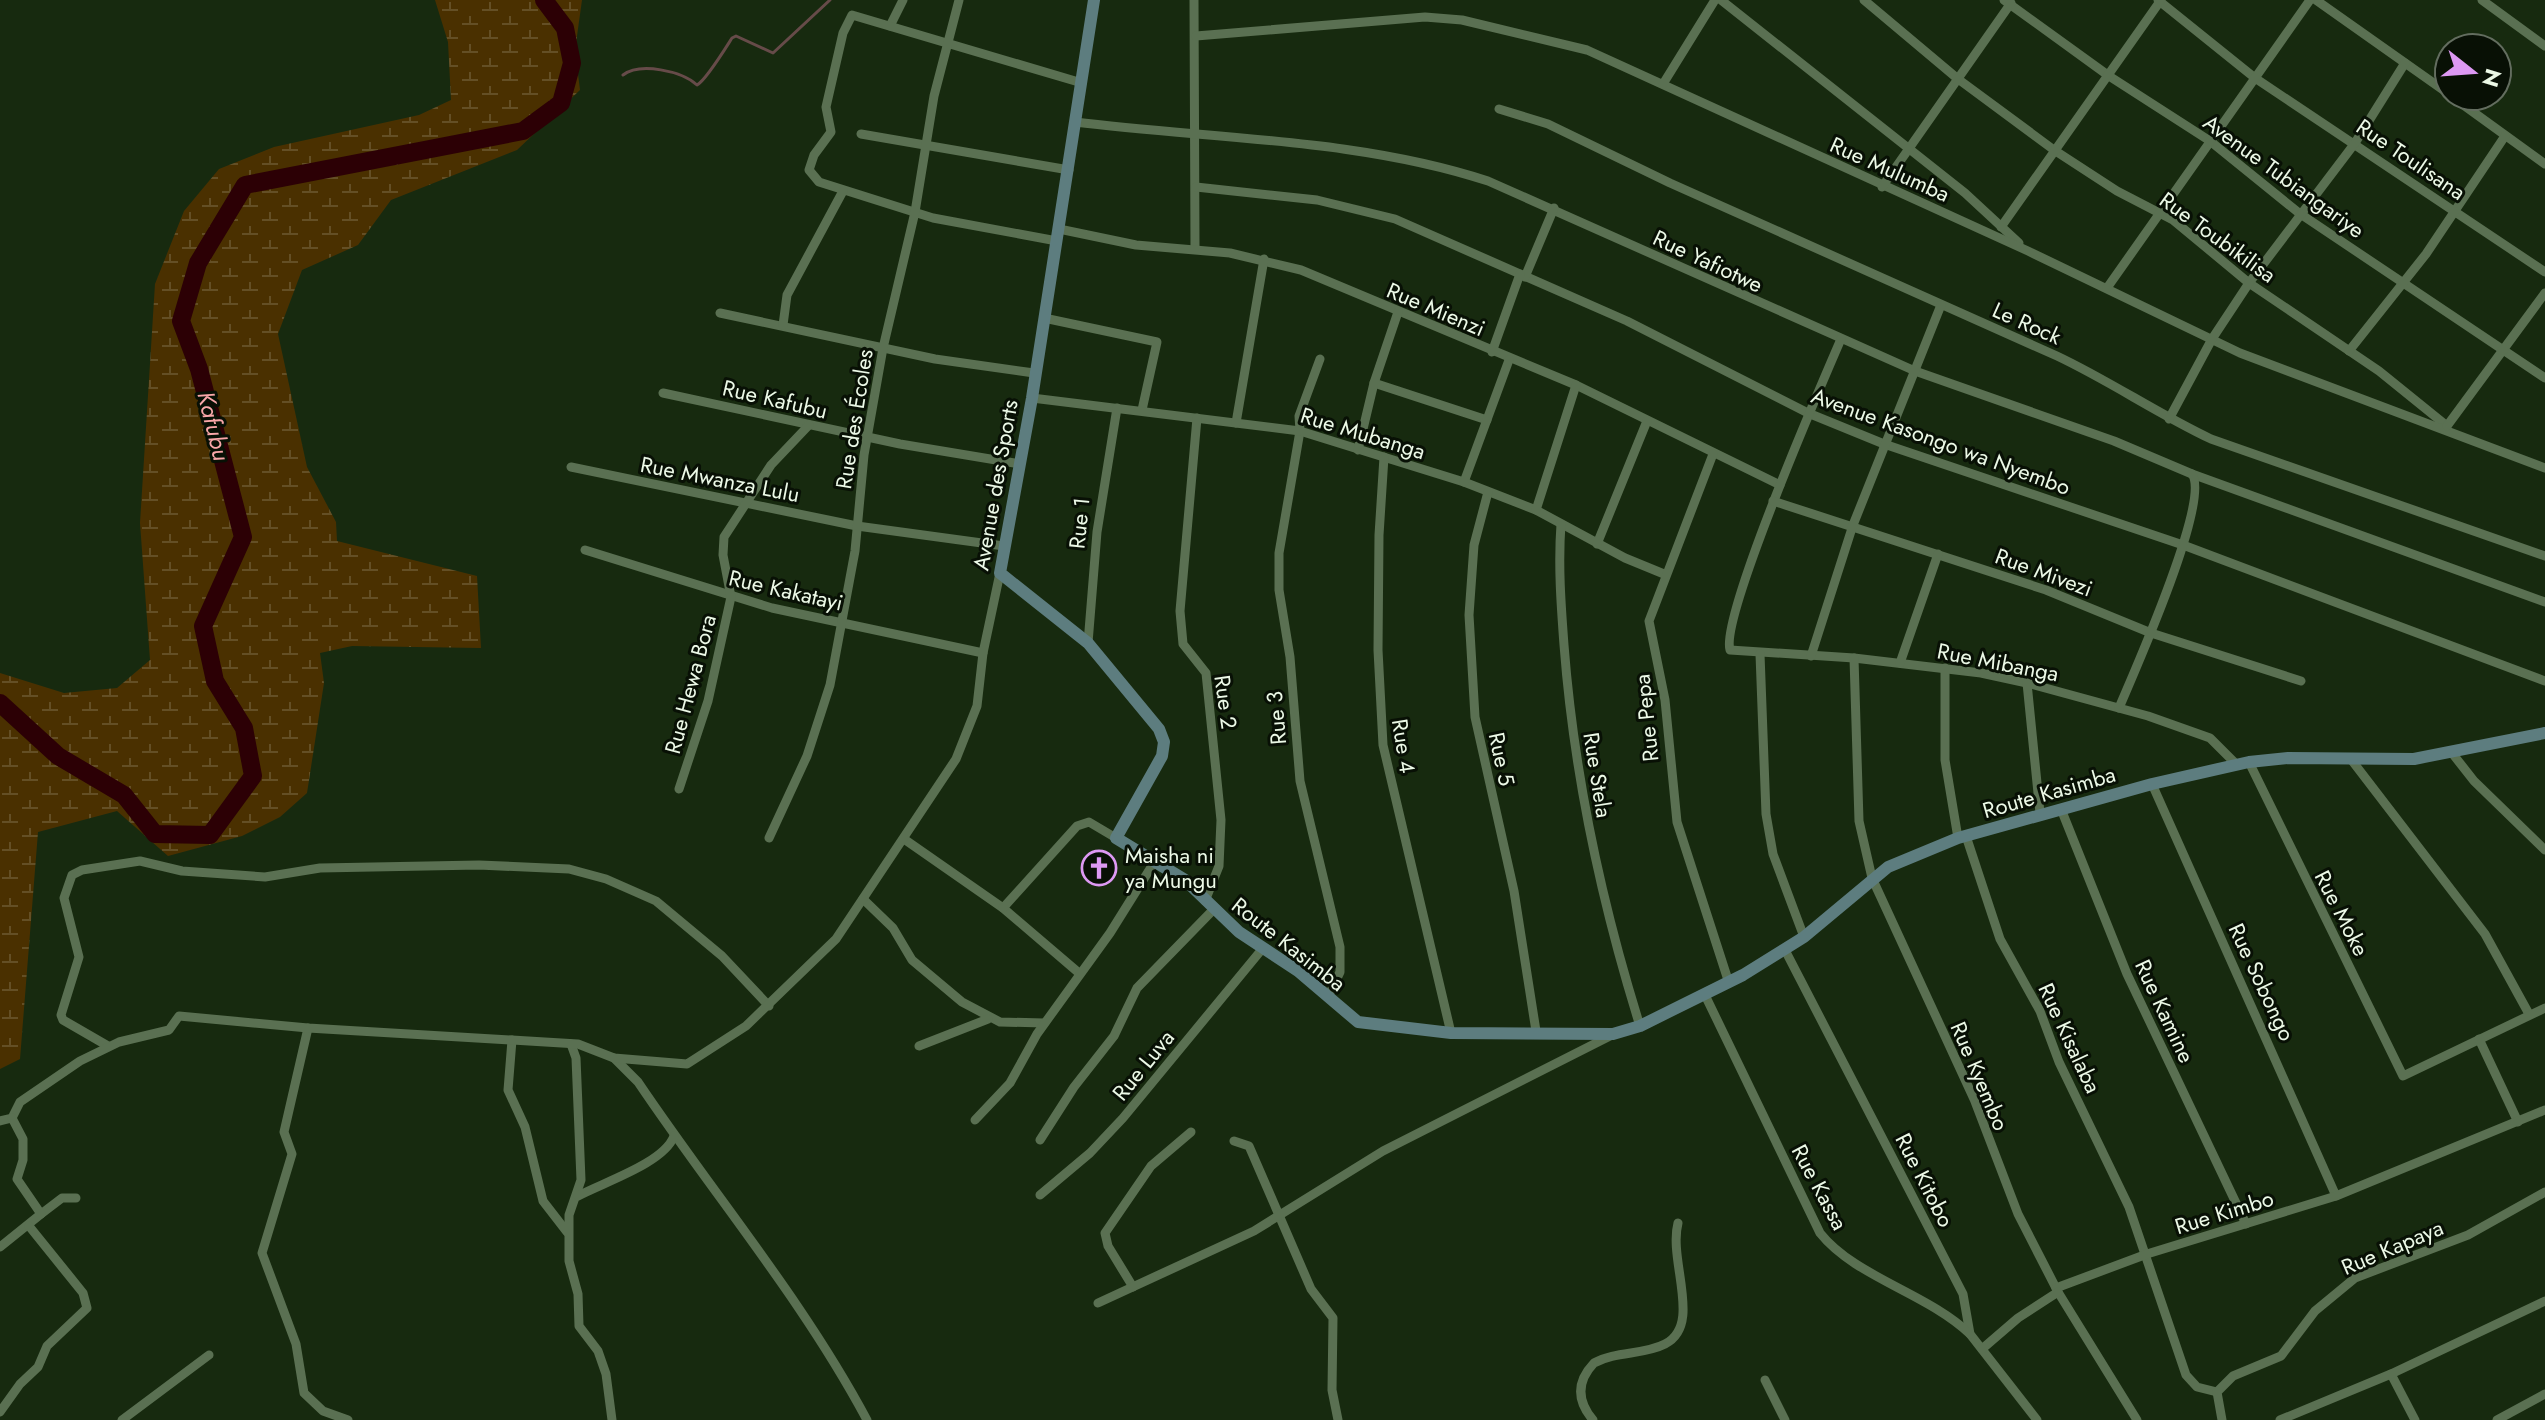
<svg xmlns="http://www.w3.org/2000/svg" width="2545" height="1420" font-family="Jost,sans-serif">
  <style>
    .wetland { fill: url(#wetland-marsh) }
    .lines { fill: none; stroke-linecap: round; stroke-linejoin: round }
    .stream { stroke: #664b49; stroke-width: 3 }
    .river { stroke: #2c0005; stroke-width: 18 }
    .street { stroke: #5a7052; stroke-width: 9 }
    .secondary { stroke: #5d7d7f; stroke-width: 12 }
    .labels { text-anchor: middle; dominant-baseline: central; stroke-width: 6; stroke-linejoin: round; paint-order: stroke }
    .street-label { font-size: 22px; fill: #ecf9e7; stroke: #081005 }
    .poi-label { font-size: 22px; fill: #ecf9e7; stroke: #081005; text-anchor: start }
    .water-label { font-size: 24px; font-style: italic; fill: #f9a7a9; stroke: #081005 }
  </style>
  <defs>
    <pattern id="wetland-marsh" width="20" height="14" patternUnits="userSpaceOnUse" patternTransform="scale(2)"><rect width="20" height="14" fill="#4a3000"/><path d="M1 5h8M5 5V1M11 12h8M15 12V8" fill="none" stroke="#644f25"/></pattern>
  </defs>
  <rect width="100%" height="100%" fill="#172a0f"/>
  <path class="wetland" d="M 435,0 L 582,0 L 575,50 L 580,90 L 517,150 L 391,200 L 358,245 L 302,270 L 278,334 L 307,467 L 336,522 L 337,541 L 477,576 L 481,648 L 352,646 L 320,653 L 324,683 L 307,793 L 280,817 L 242,836 L 168,856 L 117,811 L 38,832 L 20,1059 L 0,1069 L 0,673 L 64,693 L 117,688 L 150,660 L 140,523 L 155,284 L 184,211 L 219,169 L 274,147 L 419,115 L 451,100 L 448,42 Z"/>
  <g class="lines">
    <path class="stream" d="M 623,75 C 640,62 682,71 697,85 C 706,80 725,49 732,38 L 736,36 L 773,53 L 830,0"/>
    <path class="river" d="M 0,703 L 58,756 L 124,795 L 155,834 L 210,835 L 253,776 L 244,728 L 215,681 L 203,626 L 243,537 L 199,369 L 181,321 L 198,263 L 245,185 L 523,131 L 561,103 L 572,63 L 565,28 L 544,0"/>
    <g class="street">
      <path d="M 1194,0 L 1195,248"/>
      <path d="M 1721,0 L 1965,193 L 2019,243"/>
      <path d="M 1864,0 L 1958,79 L 2054,150 L 2117,191 L 2173,220 L 2249,283 L 2379,371 L 2447,426"/>
      <path d="M 2004,0 L 2109,76 L 2210,141 L 2299,213 L 2545,378"/>
      <path d="M 2158,0 L 2255,78 L 2545,272"/>
      <path d="M 2316,0 L 2449,94"/>
      <path d="M 2482,0 L 2545,46"/>
      <path d="M 890,26 L 903,0"/>
      <path d="M 1196,36 L 1425,17 L 1462,20 L 1587,50 L 2028,251 L 2240,353 L 2545,468"/>
      <path d="M 1663,84 L 1715,0"/>
      <path d="M 2451,96 L 2545,164"/>
      <path d="M 1499,109 L 1548,124 L 1670,183 L 2057,356 C 2110,381 2158,414 2211,439 L 2545,556"/>
      <path d="M 1075,122 C 1211,139 1357,138 1488,181 L 1915,371 L 2114,441 L 2192,474 L 2545,602"/>
      <path d="M 861,134 L 1069,170"/>
      <path d="M 1196,187 L 1317,200 L 1395,219 L 1627,321 L 1808,413 L 1884,444 L 2183,545 L 2545,681"/>
      <path d="M 1882,187 L 2011,3"/>
      <path d="M 2001,227 L 2161,0"/>
      <path d="M 1059,229 L 1136,245 L 1230,253 L 1301,270 L 1576,385 L 1780,485"/>
      <path d="M 1057,241 L 933,218 L 819,182 L 809,170 L 814,155 L 831,132 L 826,107 L 843,33 L 852,15 L 1082,83"/>
      <path d="M 1525,277 L 1554,208"/>
      <path d="M 2107,288 L 2310,0"/>
      <path d="M 720,313 L 935,359 L 1034,373"/>
      <path d="M 1044,318 L 1157,342 L 1142,410"/>
      <path d="M 783,325 L 787,295 L 843,191"/>
      <path d="M 1841,339 C 1822,383 1720,618 1730,650 L 1854,658 L 1981,673 L 2027,683 L 2148,716 L 2210,738 L 2237,765"/>
      <path d="M 2349,351 L 2426,254 L 2505,136"/>
      <path d="M 1492,352 L 1520,274"/>
      <path d="M 1320,359 L 1299,416 L 1300,431 L 1279,553 L 1279,590 L 1290,657 L 1300,781 L 1340,947 L 1340,972 L 1328,997"/>
      <path d="M 1374,383 L 1487,420"/>
      <path d="M 663,393 L 900,444 L 1020,464"/>
      <path d="M 1032,398 L 1300,431 L 1464,482 L 1536,510 L 1625,558 L 1664,574"/>
      <path d="M 1197,418 L 1180,611 L 1183,644 L 1206,673 L 1221,820 L 1219,866 L 1205,901"/>
      <path d="M 2169,419 L 2212,339 L 2249,283 L 2355,143 L 2405,63"/>
      <path d="M 1236,423 L 1264,259"/>
      <path d="M 2447,426 L 2545,293"/>
      <path d="M 1358,450 L 1374,383 L 1398,312"/>
      <path d="M 1713,454 L 1649,621 L 1665,700 L 1677,822 L 1729,983"/>
      <path d="M 1384,457 L 1379,535 L 1378,650 L 1383,745 L 1451,1033"/>
      <path d="M 571,467 L 857,526 L 1004,546"/>
      <path d="M 1464,482 L 1509,360"/>
      <path d="M 1488,492 L 1474,545 L 1469,615 L 1475,717 L 1514,891 L 1536,1031"/>
      <path d="M 1773,501 L 2046,590 L 2151,633 L 2301,681"/>
      <path d="M 1536,510 L 1576,385"/>
      <path d="M 1561,524 C 1558,565 1561,605 1564,645 C 1574,776 1601,901 1640,1026"/>
      <path d="M 1597,544 L 1647,421"/>
      <path d="M 585,550 L 772,608 L 983,653"/>
      <path d="M 1088,643 L 1097,532 L 1117,408"/>
      <path d="M 1760,654 L 1766,814 L 1773,854 L 1804,937"/>
      <path d="M 1811,656 L 1853,525 L 1941,305"/>
      <path d="M 1854,658 L 1859,821 L 1872,878 L 1974,1099 L 2018,1214 L 2058,1292 L 2137,1420"/>
      <path d="M 1900,663 L 1938,554"/>
      <path d="M 1945,668 L 1945,760 L 1958,838"/>
      <path d="M 2027,683 L 2040,813"/>
      <path d="M 2119,708 C 2134,672 2211,501 2192,474"/>
      <path d="M 2452,753 L 2474,781 L 2545,850"/>
      <path d="M 2350,758 L 2485,934 L 2529,1014"/>
      <path d="M 2249,762 L 2403,1076 L 2545,1008"/>
      <path d="M 2152,784 L 2336,1196"/>
      <path d="M 679,789 L 708,701 L 731,597 L 723,555 L 724,537 L 771,465 L 809,425"/>
      <path d="M 2061,809 L 2127,974 L 2246,1224"/>
      <path d="M 1966,836 L 2000,939 L 2040,1011 L 2059,1062 L 2129,1207 L 2186,1375 L 2197,1387 L 2217,1392"/>
      <path d="M 769,838 L 807,756 L 830,685 L 855,551 L 864,455 L 883,348 L 915,212 L 934,96 L 959,0"/>
      <path d="M 904,839 L 1003,908 L 1079,973"/>
      <path d="M 863,899 L 893,928 L 912,960 L 962,1002 L 1000,1022 L 1044,1023"/>
      <path d="M 1003,908 L 1077,826 L 1089,822 L 1116,838"/>
      <path d="M 1785,950 L 1963,1294 L 1970,1334 L 2037,1420"/>
      <path d="M 1705,995 L 1820,1233 C 1855,1277 1927,1293 1970,1334"/>
      <path d="M 308,1028 L 284,1132 L 292,1154 L 262,1253 L 296,1344 L 304,1393 L 323,1411 L 348,1420"/>
      <path d="M 2479,1039 L 2518,1122"/>
      <path d="M 512,1040 L 508,1090 L 525,1127 L 543,1201 L 567,1232"/>
      <path d="M 571,1044 L 576,1058 L 581,1180 L 569,1215 L 569,1261 L 578,1294 L 579,1326 L 598,1351 L 606,1374 L 612,1420"/>
      <path d="M 108,1046 L 63,1020 L 61,1015 L 79,957 L 64,898 L 72,875 L 82,870 L 140,861 L 182,871 L 265,877 L 320,868 L 479,865 L 569,869 L 606,879 L 656,901 L 722,956 L 769,1006"/>
      <path d="M 919,1046 L 988,1019"/>
      <path d="M 614,1058 L 638,1082 C 714,1195 803,1300 867,1420"/>
      <path d="M 975,1120 L 1010,1083 L 1037,1034 L 1110,933 L 1155,861"/>
      <path d="M 0,1121 L 12,1118 L 20,1102 L 80,1061 L 119,1042 L 169,1030 L 179,1016 L 308,1028 L 578,1044 L 614,1058 L 687,1064 L 746,1026 L 836,939 L 956,759 L 977,706 L 983,653 L 1000,573"/>
      <path d="M 1040,1140 L 1074,1087 L 1114,1036 L 1137,988 L 1213,910"/>
      <path d="M 1234,1141 L 1249,1146 L 1311,1289 L 1333,1318 L 1332,1390 L 1338,1420"/>
      <path d="M 1040,1195 L 1090,1153 L 1123,1118 L 1263,948"/>
      <path d="M 578,1196 C 604,1182 664,1163 674,1136"/>
      <path d="M 41,1214 L 62,1198 L 76,1198"/>
      <path d="M 0,1247 L 41,1214 L 17,1179 L 23,1160 L 23,1139 L 12,1118"/>
      <path d="M 1133,1287 L 1108,1246 L 1105,1233 L 1151,1166 L 1191,1132"/>
      <path d="M 2056,1288 L 2147,1254 L 2336,1196 L 2545,1110"/>
      <path d="M 1098,1303 L 1254,1231 L 1383,1151 L 1610,1036"/>
      <path d="M 1982,1349 L 2018,1318 L 2058,1292"/>
      <path d="M 2391,1374 L 2415,1420"/>
      <path d="M 1765,1380 L 1785,1420"/>
      <path d="M 0,1412 L 20,1384 L 38,1367 L 47,1346 L 87,1308 L 83,1293 L 29,1226"/>
      <path d="M 122,1420 L 209,1355"/>
      <path d="M 1593,1420 C 1577,1401 1576,1382 1594,1363 C 1616,1351 1644,1355 1665,1344 C 1703,1325 1668,1261 1678,1223"/>
      <path d="M 2222,1420 L 2217,1392 L 2233,1376 L 2281,1356 L 2315,1311 L 2355,1278 L 2468,1235 L 2545,1192"/>
      <path d="M 2280,1420 L 2391,1374 L 2545,1301"/>
      <path d="M 2497,1420 L 2545,1394"/>
    </g>
    <path class="secondary" d="M 1094,0 L 1032,398 L 1000,573 L 1088,643 L 1159,729 L 1164,742 L 1162,756 L 1116,838 L 1185,880 L 1239,932 L 1298,971 L 1358,1022 L 1451,1033 L 1613,1034 L 1640,1026 L 1743,975 L 1804,937 L 1888,867 L 1958,838 L 2152,784 L 2249,762 L 2288,758 L 2414,759 L 2545,733"/>
  </g>
  <defs>
    <g id="church-ring" transform="scale(1.8)"><circle r="9.5" fill="#081005" stroke="#dd99f3" stroke-width="1.5"/><path d="M-1.2-6h2.4v3.5h3.3v2.4h-3.3V6h-2.4V-.1h-3.3v-2.4h3.3Z" fill="#dd99f3"/></g>
  </defs>
  <g fill-rule="evenodd">
    <use href="#church-ring" x="1099" y="868"/>
  </g>
  <g class="labels">
    <g class="street-label">
      <text transform="translate(2411 159) rotate(34)">Rue Toulisana</text>
      <text transform="translate(1890 169) rotate(24)">Rue Mulumba</text>
      <text transform="translate(2284 176) rotate(36)">Avenue Tubiangariye</text>
      <text transform="translate(2218 237) rotate(36)">Rue Toubikilisa</text>
      <text transform="translate(1708 261) rotate(25)">Rue Yafiotwe</text>
      <text transform="translate(1436 309) rotate(23)">Rue Mienzi</text>
      <text transform="translate(2027 323) rotate(24)">Le Rock</text>
      <text transform="translate(775 399) rotate(13)">Rue Kafubu</text>
      <text transform="translate(854 419) rotate(-81)">Rue des Écoles</text>
      <text transform="translate(1363 433) rotate(17)">Rue Mubanga</text>
      <text transform="translate(1941 441) rotate(20)">Avenue Kasongo wa Nyembo</text>
      <text transform="translate(720 479) rotate(11)">Rue Mwanza Lulu</text>
      <text transform="translate(995 485) rotate(-80)">Avenue des Sports</text>
      <text transform="translate(1079 523) rotate(-84)">Rue 1</text>
      <text transform="translate(2044 572) rotate(20)">Rue Mivezi</text>
      <text transform="translate(786 590) rotate(13)">Rue Kakatayi</text>
      <text transform="translate(1998 662) rotate(11)">Rue Mibanga</text>
      <text transform="translate(690 684) rotate(-75)">Rue Hewa Bora</text>
      <text transform="translate(1226 702) rotate(82)">Rue 2</text>
      <text transform="translate(1276 718) rotate(-95)">Rue 3</text>
      <text transform="translate(1646 718) rotate(-96)">Rue Pepa</text>
      <text transform="translate(1404 746) rotate(81)">Rue 4</text>
      <text transform="translate(1502 759) rotate(78)">Rue 5</text>
      <text transform="translate(1598 775) rotate(81)">Rue Stela</text>
      <text transform="translate(2049 792) rotate(-16)">Route Kasimba</text>
      <text transform="translate(2342 913) rotate(63)">Rue Moke</text>
      <text transform="translate(1289 944) rotate(38)">Route Kasimba</text>
      <text transform="translate(2262 982) rotate(65)">Rue Sobongo</text>
      <text transform="translate(2165 1011) rotate(65)">Rue Kamine</text>
      <text transform="translate(2070 1038) rotate(65)">Rue Kisalaba</text>
      <text transform="translate(1143 1065) rotate(-51)">Rue Luva</text>
      <text transform="translate(1980 1076) rotate(67)">Rue Kyembo</text>
      <text transform="translate(1925 1180) rotate(63)">Rue Kitobo</text>
      <text transform="translate(1820 1187) rotate(62)">Rue Kassa</text>
      <text transform="translate(2224 1212) rotate(-17)">Rue Kimbo</text>
      <text transform="translate(2392 1247) rotate(-23)">Rue Kapaya</text>
    </g>
    <g class="poi-label">
      <text x="1125" y="855">Maisha ni<tspan x="1125" dy="25">ya Mungu</tspan></text>
    </g>
    <g class="water-label">
      <text transform="translate(214 426) rotate(76)">Kafubu</text>
    </g>
  </g>
  <g transform="translate(2473 72) rotate(107)"><circle r="38" fill="#081005" stroke="#636d5f" stroke-width="2"/>
  <path d="M0-6L14 30L0 20L-14 30Z" fill="#dd99f3"/>
  <text y="-12" font-size="22" font-weight="bold" text-anchor="middle" fill="#ecf9e7">N</text>
  </g>
</svg>
